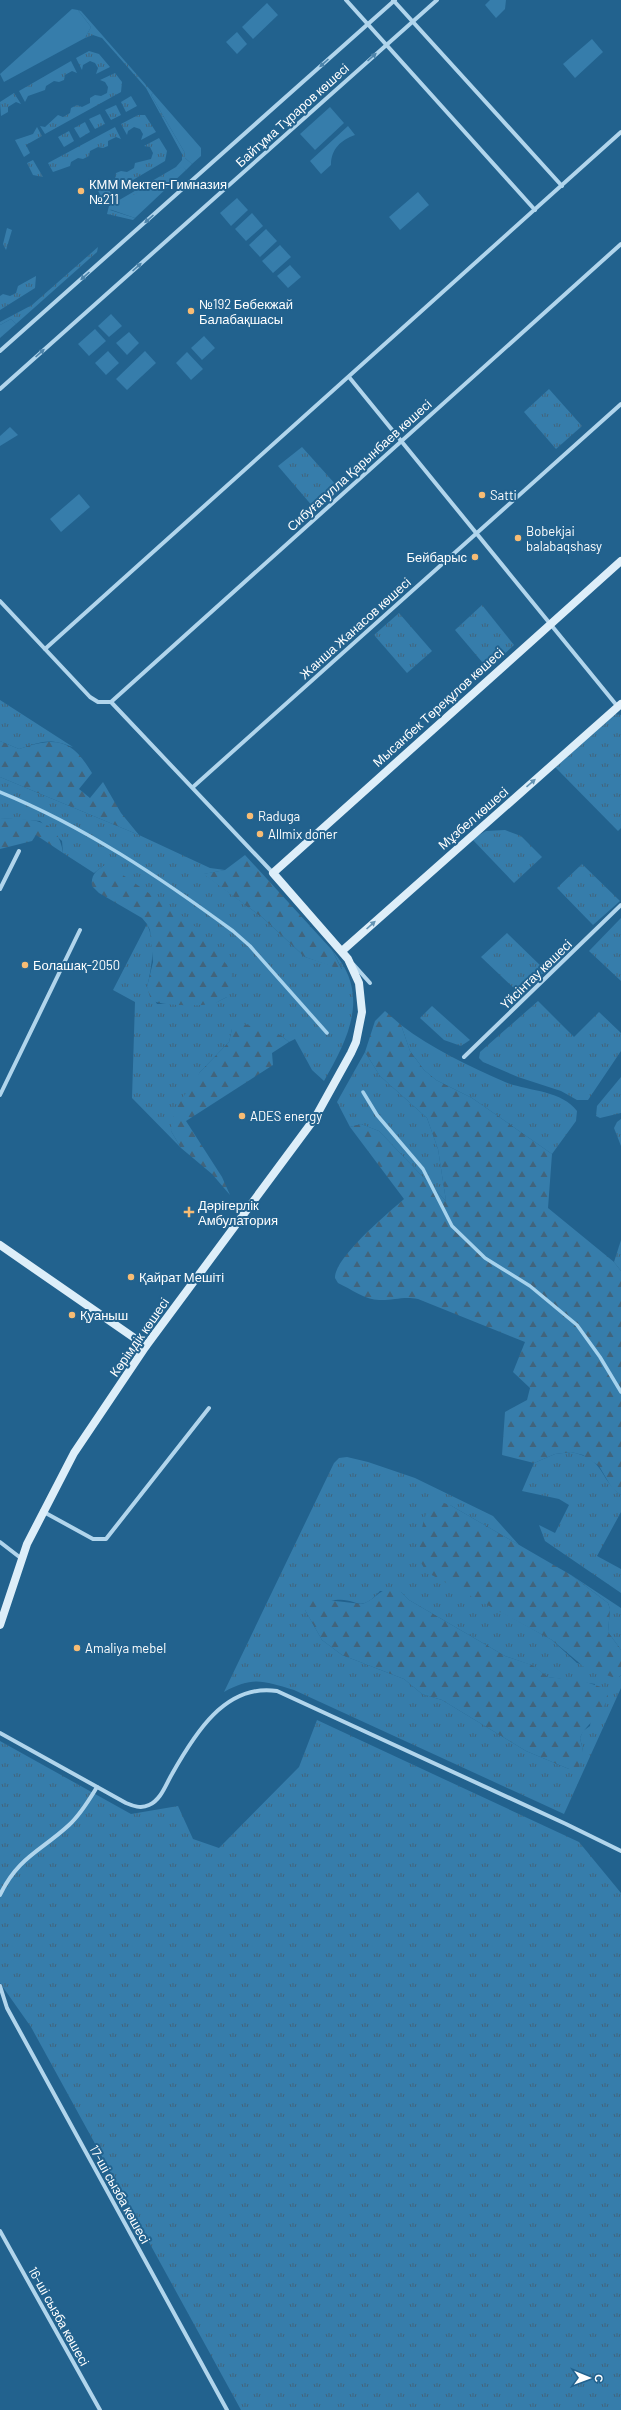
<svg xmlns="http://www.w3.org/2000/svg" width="621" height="2410" font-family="Barlow,sans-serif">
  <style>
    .grass { fill: url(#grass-tufts); fill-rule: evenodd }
    .forest { fill: url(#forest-firs) }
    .park { fill: #367dab }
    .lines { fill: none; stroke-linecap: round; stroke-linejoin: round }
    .stream { stroke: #a5d2ed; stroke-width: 3.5 }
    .street { stroke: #b1d5ec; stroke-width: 4 }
    .secondary { stroke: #ddeef9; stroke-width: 8 }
    .oneway { fill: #4d84aa }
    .oneway2 { fill: #6393b3 }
    .poi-dot { fill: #f7bc74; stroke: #22628e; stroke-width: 1.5 }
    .labels { text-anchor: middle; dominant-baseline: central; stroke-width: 4; stroke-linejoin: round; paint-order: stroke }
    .street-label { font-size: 13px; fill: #fff; stroke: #22628e }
    .poi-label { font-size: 13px; fill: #fff; stroke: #22628e; text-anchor: start }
  </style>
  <defs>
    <pattern id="grass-tufts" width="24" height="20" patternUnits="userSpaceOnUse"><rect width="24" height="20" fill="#367dab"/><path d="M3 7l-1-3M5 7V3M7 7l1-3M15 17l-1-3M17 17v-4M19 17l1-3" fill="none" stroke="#41647c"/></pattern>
    <pattern id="forest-firs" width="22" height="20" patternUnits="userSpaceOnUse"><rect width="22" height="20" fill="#367dab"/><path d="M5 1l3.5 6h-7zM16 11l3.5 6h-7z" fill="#41647c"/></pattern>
  </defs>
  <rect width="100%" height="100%" fill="#22628e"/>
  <g class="grass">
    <path d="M 78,10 L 81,11 L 153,93 L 151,95 L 185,153 L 185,158 L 192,164 L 186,170 L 183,167 L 110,210 L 135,218 L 133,220 L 107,214 L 109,206 L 176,167 L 182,160 L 182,154 L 146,88 L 102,38 L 93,35 L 85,38 L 91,27 Z"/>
    <path d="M 89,51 L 99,54 L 110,67 L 96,74 L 98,68 L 95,63 L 90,61 L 83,65 L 82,70 L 76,58 Z"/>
    <path d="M 71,61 L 77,73 L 72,71 L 65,75 L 64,80 L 59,82 L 54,81 L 46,86 L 45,90 L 28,96 L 25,102 L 19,91 Z"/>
    <path d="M 115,73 L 122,82 L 121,92 L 45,134 L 40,126 L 45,127 L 58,115 L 63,117 L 70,113 L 71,108 L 77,105 L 82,107 L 90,103 L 90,98 L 95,95 L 101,96 L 107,93 L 108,87 L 105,82 L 100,80 Z"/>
    <path d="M 14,93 L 21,104 L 16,102 L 8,107 L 8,112 L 1,116 L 0,102 Z"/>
    <path d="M 131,96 L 137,106 L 126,112 L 121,102 Z"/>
    <path d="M 116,105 L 121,115 L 111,120 L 105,110 Z"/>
    <path d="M 100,114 L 105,124 L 95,129 L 89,119 Z"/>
    <path d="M 138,115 L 145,115 L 156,132 L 141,140 L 143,134 L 140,129 L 134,127 L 128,131 L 127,135 L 121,124 Z"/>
    <path d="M 85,122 L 90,132 L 80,138 L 74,128 Z"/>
    <path d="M 37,127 L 42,136 L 26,145 L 30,153 L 24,157 L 15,140 L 33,134 Z"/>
    <path d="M 115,127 L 121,139 L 116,137 L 108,141 L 108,146 L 103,148 L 98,147 L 90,151 L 89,156 L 83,159 L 78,158 L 71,162 L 70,166 L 53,172 L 48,163 Z"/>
    <path d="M 69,131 L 74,141 L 64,147 L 58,137 Z"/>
    <path d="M 159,138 L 167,151 L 165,161 L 116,190 L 111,181 L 115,179 L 116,173 L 121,171 L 127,172 L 134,168 L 135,163 L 151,159 L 153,153 L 150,147 L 144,146 Z"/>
    <path d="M 33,160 L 43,177 L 33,175 L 27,163 Z"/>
    <path d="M 103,181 L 111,193 L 102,198 L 97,189 L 97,185 Z"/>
    <path d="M 7,228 L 12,230 L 6,250 L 3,244 Z"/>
    <path d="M 98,247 L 97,252 L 16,324 L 11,319 L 0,325 L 0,322 L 32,305 Z"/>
    <path d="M 36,276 L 35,288 L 0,310 L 0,296 L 3,294 L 10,296 L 16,293 L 18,286 Z"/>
    <path d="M 549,389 L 582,426 L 556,449 L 524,412 Z"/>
    <path d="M 302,447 L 337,486 L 314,508 L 278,466 Z"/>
    <path d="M 482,605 L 514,645 L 488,669 L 455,630 Z"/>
    <path d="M 399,613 L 432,651 L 407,673 L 374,635 Z"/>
    <path d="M 0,700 L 73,747 C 48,738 44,741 19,749 L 0,741 Z"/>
    <path d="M 615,714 L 621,715 L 621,828 L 618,831 L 555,767 Z"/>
    <path d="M 0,777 L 139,835 L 210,868 L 225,870 L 204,874 L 263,918 L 305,957 L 342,969 L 332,950 C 371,994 349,1037 324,1081 L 312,1070 L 295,1039 L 289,1042 L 280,1035 L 232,1029 L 229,1042 L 200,1072 L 171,1131 L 181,1148 L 132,1098 L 135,1002 L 113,990 L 147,924 C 156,944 152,966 147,987 L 157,1004 L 215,1003 L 227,997 L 103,866 L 94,873 L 63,853 L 62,841 L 40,821 L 0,818 Z"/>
    <path d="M 505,830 L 521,836 L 542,857 L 514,883 L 472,839 L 486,831 Z"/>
    <path d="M 582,864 L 620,901 L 593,925 L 557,888 Z"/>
    <path d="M 621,918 L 621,981 L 589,951 Z"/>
    <path d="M 507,933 L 546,971 L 519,993 L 481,957 Z"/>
    <path d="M 538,1001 L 574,1037 L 599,1012 L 621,1033 L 621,1051 L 588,1100 L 577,1100 L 561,1091 L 518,1077 L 483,1062 L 479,1058 L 480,1052 Z"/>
    <path d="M 432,1006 L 470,1040 L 461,1046 L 444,1040 L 420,1018 Z"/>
    <path d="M 401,1025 C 432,1049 469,1066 505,1082 C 527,1091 562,1090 577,1111 L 576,1121 L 552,1154 L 472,1098 L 436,1080 L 424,1070 L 410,1051 Z"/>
    <path d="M 365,1052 L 380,1076 L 427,1118 L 438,1149 L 446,1201 L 379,1131 L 361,1124 L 350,1127 L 337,1102 Z"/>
    <path d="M 621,1077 L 621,1113 L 600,1118 L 596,1116 L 597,1106 Z"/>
    <path d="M 621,1119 L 621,1146 L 614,1128 L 617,1122 Z"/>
    <path d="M 621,1240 L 621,1271 L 614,1262 Z"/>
    <path d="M 571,1452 C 606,1459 598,1478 621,1495 L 621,1512 L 597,1556 L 621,1569 L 621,1593 L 545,1541 L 539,1525 L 555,1533 L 569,1505 L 559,1499 L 522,1491 L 534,1463 L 555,1454 Z"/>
    <path d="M 347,1457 L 368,1462 L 415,1478 L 493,1516 L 519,1545 L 450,1505 L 498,1610 L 552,1640 L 577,1663 L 619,1677 L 621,1675 L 621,1688 L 564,1814 L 294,1690 C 263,1681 253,1676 224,1692 L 334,1463 L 339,1458 ZM 380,1591 L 401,1592 L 409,1600 L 505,1656 L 531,1665 L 548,1677 L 595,1684 L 590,1726 L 583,1731 L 580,1738 L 583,1751 L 569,1769 L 526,1751 L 442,1700 L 422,1694 L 404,1679 L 342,1655 L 322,1640 L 305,1610 C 314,1607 325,1602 335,1600 C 359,1597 358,1615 380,1591 Z"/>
    <path d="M 571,1575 L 621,1608 L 621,1650 L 608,1632 L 610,1609 L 608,1603 Z"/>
    <path d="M 317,1720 L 579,1842 L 621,1893 L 621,2410 L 241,2410 L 31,2027 L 0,1983 L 0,1741 L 131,1814 L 178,1806 L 193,1839 L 219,1848 L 299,1767 Z"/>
  </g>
  <g class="forest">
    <path d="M 0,741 L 19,749 C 56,737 71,738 92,773 L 79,789 L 90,798 L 103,782 L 121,813 L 139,835 L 0,777 Z"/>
    <path d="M 0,818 C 30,820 58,816 63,853 L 36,835 L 32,841 L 0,849 Z"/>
    <path d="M 245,855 L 332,950 L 342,970 L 305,957 L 263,918 L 203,874 L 225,870 Z"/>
    <path d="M 103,866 L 110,866 L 192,923 L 227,965 L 232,977 L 227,997 C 223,999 219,1001 216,1003 C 204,1007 160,1006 151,1000 L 147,987 L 153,962 L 150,930 L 147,924 L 142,918 L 99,893 L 92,886 C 91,875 95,872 103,866 Z"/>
    <path d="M 385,1011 L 401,1025 L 410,1051 L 424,1070 L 436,1080 L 472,1098 L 552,1154 L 548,1208 L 614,1262 L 621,1271 L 621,1495 L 612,1488 L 599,1466 L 583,1455 L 571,1452 L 555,1454 L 534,1463 L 502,1455 L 505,1412 L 527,1400 L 530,1388 L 513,1372 L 525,1342 L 418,1299 C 404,1296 395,1300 381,1300 C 367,1301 351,1289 338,1283 L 335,1278 C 334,1258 388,1213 404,1199 L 350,1127 L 361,1124 L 379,1131 L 446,1201 L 438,1149 L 427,1118 L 380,1076 L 365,1052 L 375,1021 Z"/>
    <path d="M 241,1023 L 280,1035 L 289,1042 L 272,1053 L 273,1065 L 186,1121 L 222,1177 L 230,1195 L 212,1174 L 181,1148 L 171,1131 L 174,1111 L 200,1072 L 229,1042 L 232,1029 Z"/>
    <path d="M 438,1501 L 450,1505 L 571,1575 L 608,1603 L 610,1609 L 608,1632 L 621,1650 L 621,1675 L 619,1677 L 612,1677 L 584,1667 L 552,1640 L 428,1573 C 425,1569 421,1564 420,1560 C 418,1545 422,1506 438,1501 Z"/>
    <path d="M 391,1588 L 401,1592 L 409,1600 L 505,1656 L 532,1665 L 548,1677 L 583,1681 L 604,1688 L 608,1696 C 602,1717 587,1722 580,1738 L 583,1751 L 579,1768 L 569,1769 L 526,1751 L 442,1700 L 422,1694 L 404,1679 L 342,1655 L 322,1640 L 305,1610 L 303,1602 L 309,1598 L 362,1604 C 375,1600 377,1591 391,1588 Z"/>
  </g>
  <g class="park">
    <path d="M 490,0 L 506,0 L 505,9 L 496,18 L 485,5 Z"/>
    <path d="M 267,3 L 278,15 L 253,39 L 242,27 Z"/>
    <path d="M 72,9 L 78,10 L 91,27 L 85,38 L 4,82 L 0,74 Z"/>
    <path d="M 237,32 L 247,44 L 237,54 L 226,42 Z"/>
    <path d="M 592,39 L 603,52 L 575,78 L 563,64 Z"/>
    <path d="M 153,93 L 201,148 L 201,156 L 192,164 L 185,158 L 185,153 L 151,95 Z"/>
    <path d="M 330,107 L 344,123 L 315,150 L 300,134 Z"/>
    <path d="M 348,126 L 355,135 C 341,140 331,149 331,165 L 321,174 L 310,161 Z"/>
    <path d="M 183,166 L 186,170 L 135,218 L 109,209 Z"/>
    <path d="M 418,192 L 429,205 L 400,230 L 389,217 Z"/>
    <path d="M 237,198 L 248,210 L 231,226 L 220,213 Z"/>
    <path d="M 252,213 L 263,226 L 246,241 L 235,229 Z"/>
    <path d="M 266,229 L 277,241 L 260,257 L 249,245 Z"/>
    <path d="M 280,245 L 291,257 L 273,273 L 262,261 Z"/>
    <path d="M 290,265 L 301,277 L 288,288 L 277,276 Z"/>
    <path d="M 111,314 L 122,326 L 109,337 L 98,326 Z"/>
    <path d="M 11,319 L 16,324 L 0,338 L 0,325 Z"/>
    <path d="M 95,329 L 106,341 L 89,356 L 78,344 Z"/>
    <path d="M 129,332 L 139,343 L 127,355 L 116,343 Z"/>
    <path d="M 204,336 L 215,348 L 202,360 L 191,348 Z"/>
    <path d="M 108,351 L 119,363 L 106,375 L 95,363 Z"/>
    <path d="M 145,351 L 156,363 L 127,390 L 116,379 Z"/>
    <path d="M 187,352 L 203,369 L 191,380 L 176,363 Z"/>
    <path d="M 10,427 L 18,435 L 0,446 L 0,436 Z"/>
    <path d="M 79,494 L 90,507 L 61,532 L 50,519 Z"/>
  </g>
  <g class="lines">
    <g class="stream">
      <path d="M 0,792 C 84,826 161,878 233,931 L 250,946 L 327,1033"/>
      <path d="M 363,1092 L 377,1115 L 423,1169 L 452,1226 L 485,1258 L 530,1286 L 577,1325 L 600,1357 L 621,1392"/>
    </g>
    <g class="street">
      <path d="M 346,0 L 535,210"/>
      <path d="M 393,0 L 562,186"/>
      <path d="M 0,351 L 395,0"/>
      <path d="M 349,377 L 618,707"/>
      <path d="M 0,389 L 437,0"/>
      <path d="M 0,601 L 90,697 L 98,702 L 111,702 L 273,873"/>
      <path d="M 45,649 L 621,132"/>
      <path d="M 111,702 L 621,244"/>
      <path d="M 193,787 L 621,404"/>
      <path d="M 0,889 L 19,851"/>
      <path d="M 353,964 L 370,983"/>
      <path d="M 464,1057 L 621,905"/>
      <path d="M 0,1095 L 80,930"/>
      <path d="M 42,1511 L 93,1539 L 106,1539 L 209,1408"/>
      <path d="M 0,1542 L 22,1559"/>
      <path d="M 0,1733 L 126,1803 C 133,1806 141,1809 149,1805 C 161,1800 166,1784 172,1774 C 194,1735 225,1683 277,1691 L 566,1824 L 621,1851"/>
      <path d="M 0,1895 C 18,1857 41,1851 69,1825 C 81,1814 89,1800 97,1787"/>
      <path d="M 0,1986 L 7,2008 L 227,2410"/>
      <path d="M 0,2231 L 100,2410"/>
    </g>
    <g class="secondary">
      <path d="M 342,951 L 621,704"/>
      <path d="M 0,1245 L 146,1346"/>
      <path d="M 0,1625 L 27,1544 L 74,1453 L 146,1346 L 315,1118 L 351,1053 L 356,1042 L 362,1012 L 359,983 L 348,959 L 273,873 L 621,561"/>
    </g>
  </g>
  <defs><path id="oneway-solid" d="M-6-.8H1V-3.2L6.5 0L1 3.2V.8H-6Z"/></defs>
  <g class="oneway">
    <use href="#oneway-solid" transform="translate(372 57) rotate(-42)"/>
    <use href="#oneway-solid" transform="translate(324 63) rotate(138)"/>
    <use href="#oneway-solid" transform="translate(149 219) rotate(138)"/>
    <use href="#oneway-solid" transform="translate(137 267) rotate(-42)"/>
    <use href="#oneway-solid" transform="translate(85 276) rotate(138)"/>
    <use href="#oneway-solid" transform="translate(40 353) rotate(-42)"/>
  </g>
  <g class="oneway2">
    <use href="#oneway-solid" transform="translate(531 783) rotate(-41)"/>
    <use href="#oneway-solid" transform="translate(371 925) rotate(-42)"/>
  </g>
  <g class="poi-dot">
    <circle cx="81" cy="191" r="4"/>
    <circle cx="191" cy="311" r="4"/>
    <circle cx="482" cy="495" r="4"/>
    <circle cx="518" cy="538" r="4"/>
    <circle cx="475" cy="557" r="4"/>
    <circle cx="250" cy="816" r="4"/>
    <circle cx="260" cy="834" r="4"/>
    <circle cx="25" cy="965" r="4"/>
    <circle cx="242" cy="1116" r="4"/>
    <path d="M187 1206h4v4h4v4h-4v4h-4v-4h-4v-4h4z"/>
    <circle cx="131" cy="1277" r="4"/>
    <circle cx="72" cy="1315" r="4"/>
    <circle cx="77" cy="1648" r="4"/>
  </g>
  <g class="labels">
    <g class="street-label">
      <text transform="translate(292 115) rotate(-42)">Байтұма Тұраров көшесі</text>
      <text transform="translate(359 465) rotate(-42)">Сибуғатулла Қарынбаев көшесі</text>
      <text transform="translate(355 628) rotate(-42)">Жанша Жанасов көшесі</text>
      <text transform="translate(438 707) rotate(-42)">Мысанбек Төреқұлов көшесі</text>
      <text transform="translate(473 818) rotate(-41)">Мұзбел көшесі</text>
      <text transform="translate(536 974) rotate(-44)">Үйсінтау көшесі</text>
      <text transform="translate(139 1337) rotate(-55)">Көрімдік көшесі</text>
      <text transform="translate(120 2194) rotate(61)">17-ші сызба көшесі</text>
      <text transform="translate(59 2316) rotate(61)">16-ші сызба көшесі</text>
    </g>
    <g class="poi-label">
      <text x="89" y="184">КММ Мектеп-Гимназия<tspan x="89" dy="15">№211</tspan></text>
      <text x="199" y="304">№192 Бөбекжай<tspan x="199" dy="15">Балабақшасы</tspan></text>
      <text x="490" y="495">Satti</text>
      <text x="526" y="531">Bobekjai<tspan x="526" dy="15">balabaqshasy</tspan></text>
      <text x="467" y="557" text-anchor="end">Бейбарыс</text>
      <text x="258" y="816">Raduga</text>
      <text x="268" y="834">Allmix doner</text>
      <text x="33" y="965">Болашақ-2050</text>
      <text x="250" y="1116">ADES energy</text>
      <text x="198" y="1205">Дәрігерлік<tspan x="198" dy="15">Амбулатория</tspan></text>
      <text x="139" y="1277">Қайрат Мешіті</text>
      <text x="80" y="1315">Қуаныш</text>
      <text x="85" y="1648">Amaliya mebel</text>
    </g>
  </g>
  <g transform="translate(589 2378) rotate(91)" stroke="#22628e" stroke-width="3" paint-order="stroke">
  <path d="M0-3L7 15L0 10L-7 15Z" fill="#ffffff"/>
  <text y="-6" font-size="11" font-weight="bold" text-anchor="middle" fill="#ffffff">С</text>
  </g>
</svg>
